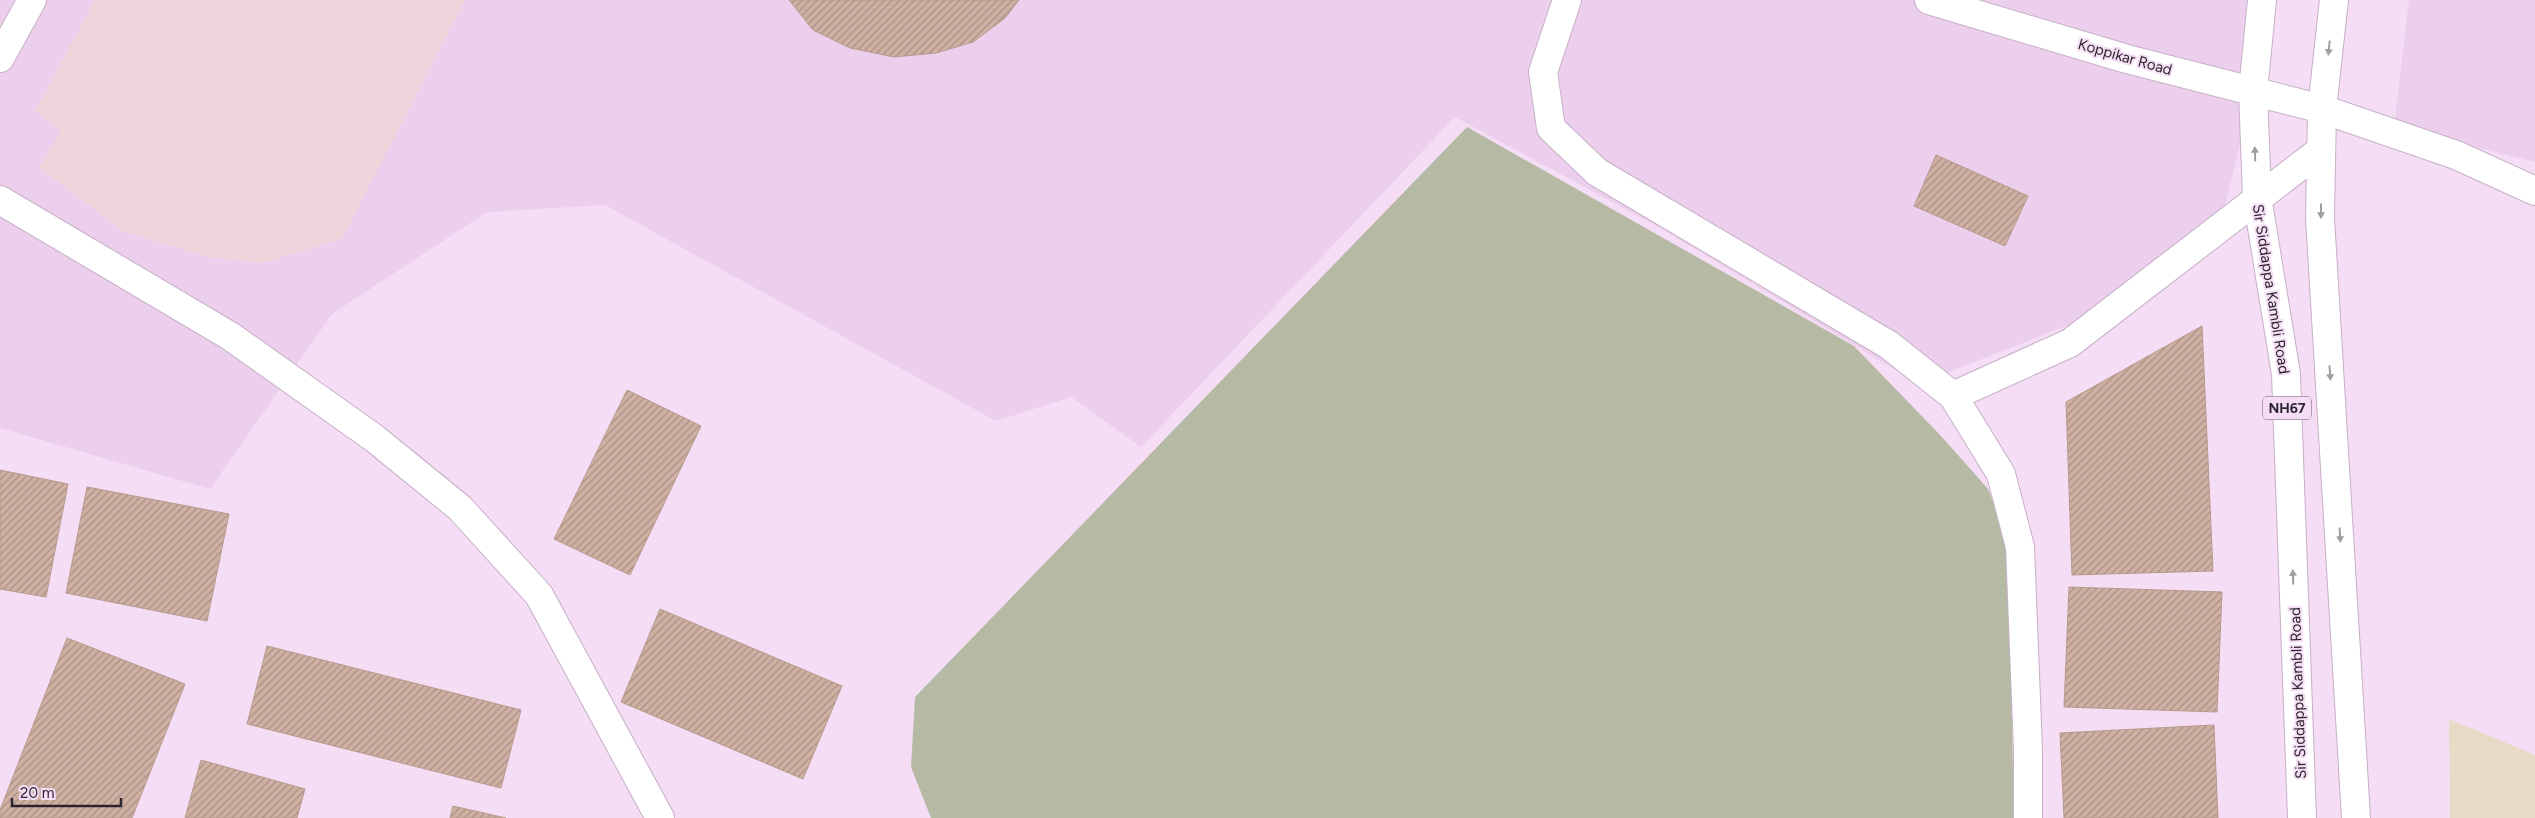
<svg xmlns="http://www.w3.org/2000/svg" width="2535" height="818" font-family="Figtree,sans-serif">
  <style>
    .built { fill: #eccfed }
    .education { fill: #e7dac6 }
    .medical { fill: #eed4db }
    .garden { fill: #b6baa4 }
    .building { fill: url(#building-hatch); stroke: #b79a8c }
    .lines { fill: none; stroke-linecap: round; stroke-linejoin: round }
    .minor-casing { stroke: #c6b0c7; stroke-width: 30 }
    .major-casing { stroke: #c6b0c7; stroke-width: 30 }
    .highway-casing { stroke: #c6b0c7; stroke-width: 30 }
    .minor { stroke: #fff; stroke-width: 28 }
    .major { stroke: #fff; stroke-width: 28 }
    .highway { stroke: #fff; stroke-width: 28 }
    .oneway { fill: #a09da0 }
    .labels { text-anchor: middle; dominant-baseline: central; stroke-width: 4; stroke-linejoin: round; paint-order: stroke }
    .shield { fill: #f4ddf5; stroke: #695c69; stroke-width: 1 }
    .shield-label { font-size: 14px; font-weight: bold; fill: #2d252d }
    .street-label { font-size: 15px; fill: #2d252d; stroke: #f4ddf5 }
  </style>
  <defs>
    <pattern id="building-hatch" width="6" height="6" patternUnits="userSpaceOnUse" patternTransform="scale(1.25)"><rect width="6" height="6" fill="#cfb0a3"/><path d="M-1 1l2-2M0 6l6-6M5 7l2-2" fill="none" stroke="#a88f85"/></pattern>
  </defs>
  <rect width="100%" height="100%" fill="#f4ddf5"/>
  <g class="built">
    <path d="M 0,0 L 2247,0 L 2242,136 L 2221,222 L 2068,325 L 1919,384 L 1660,228 L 1455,117 L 1141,447 L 1071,397 L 996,421 L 605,205 L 487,212 L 332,314 L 210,489 L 0,428 Z"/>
    <path d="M 2409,0 L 2535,0 L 2535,162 L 2394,127 Z"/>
  </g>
  <path class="education" d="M 2449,719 L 2535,755 L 2535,818 L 2450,818 Z"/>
  <path class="medical" d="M 95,0 L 465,0 L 342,239 L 263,263 L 209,257 L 122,231 L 39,167 L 61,131 L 35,111 Z"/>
  <path class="garden" d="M 1467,127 L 1854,346 L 1942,437 L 1988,489 L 2008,540 L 2014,818 L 931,818 L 911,767 L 915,697 Z"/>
  <g class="building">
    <path d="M 789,0 L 1019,0 L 1005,18 L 973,42 L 936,53 L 894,57 L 850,48 L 813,30 Z"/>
    <path d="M 1936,155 L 2028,196 L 2005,246 L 1914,206 Z"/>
    <path d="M 2202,326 L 2213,571 L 2072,575 L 2066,402 Z"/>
    <path d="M 627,390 L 701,426 L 630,575 L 554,539 Z"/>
    <path d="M 0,470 L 68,484 L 46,597 L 0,589 Z"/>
    <path d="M 87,487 L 229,514 L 207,621 L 66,593 Z"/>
    <path d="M 2069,587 L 2222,592 L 2217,712 L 2064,707 Z"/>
    <path d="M 660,609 L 842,686 L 803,779 L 621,702 Z"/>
    <path d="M 67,638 L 185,684 L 132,818 L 0,818 L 0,810 Z"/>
    <path d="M 267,646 L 521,710 L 501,788 L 247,724 Z"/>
    <path d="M 2214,725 L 2218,818 L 2064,818 L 2060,733 Z"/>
    <path d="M 201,760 L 305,789 L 297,818 L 185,818 Z"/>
    <path d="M 453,806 L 506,818 L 450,818 Z"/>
  </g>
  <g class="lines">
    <g class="minor-casing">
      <g id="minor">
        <path d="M 1567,0 L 1543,72 L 1551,128 L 1597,172 L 1889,345 L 1953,396 L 2001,474 L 2020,547 L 2028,750 L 2028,818"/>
        <path d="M 0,58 L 32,0"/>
        <path d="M 2322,109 L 2456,155 L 2535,191"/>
        <path d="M 0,200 L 230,336 L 374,438 L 460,508 L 539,595 L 660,818"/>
        <path d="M 1953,396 L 2070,343 L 2321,150"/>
      </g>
    </g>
    <g class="major-casing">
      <path id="major" d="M 1929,0 L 2127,59 L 2322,109"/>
    </g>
    <g class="highway-casing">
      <g id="highway">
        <path d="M 2262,0 L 2253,91 L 2257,197 L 2286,374 L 2302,818"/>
        <path d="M 2334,0 L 2322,109 L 2320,218 L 2356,818"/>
      </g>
    </g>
    <use href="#minor" class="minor"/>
    <use href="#major" class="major"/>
    <use href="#highway" class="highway"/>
  </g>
  <defs><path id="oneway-solid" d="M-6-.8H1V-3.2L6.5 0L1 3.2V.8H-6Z" transform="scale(1.25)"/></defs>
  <g class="oneway">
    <use href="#oneway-solid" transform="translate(2329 48) rotate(96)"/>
    <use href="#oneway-solid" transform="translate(2255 154) rotate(-92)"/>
    <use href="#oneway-solid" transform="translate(2321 211) rotate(90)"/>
    <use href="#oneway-solid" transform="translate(2330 373) rotate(86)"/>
    <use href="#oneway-solid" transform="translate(2340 535) rotate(87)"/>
    <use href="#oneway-solid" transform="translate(2293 577) rotate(-92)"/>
  </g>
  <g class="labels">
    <rect class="shield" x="2263" y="396.5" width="48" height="23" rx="4"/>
    <g class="shield-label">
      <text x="2287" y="408">NH67</text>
    </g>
    <g class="street-label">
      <text transform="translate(2125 57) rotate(16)">Koppikar Road</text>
      <text transform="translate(2271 289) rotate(81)">Sir Siddappa Kambli Road</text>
      <text transform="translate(2298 693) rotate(-92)">Sir Siddappa Kambli Road</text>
    </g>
  </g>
  <path d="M12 798v8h109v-8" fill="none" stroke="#2d252d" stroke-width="2.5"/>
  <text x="20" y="798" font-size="15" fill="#2d252d" stroke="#f4ddf5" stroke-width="4" paint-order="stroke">20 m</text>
</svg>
